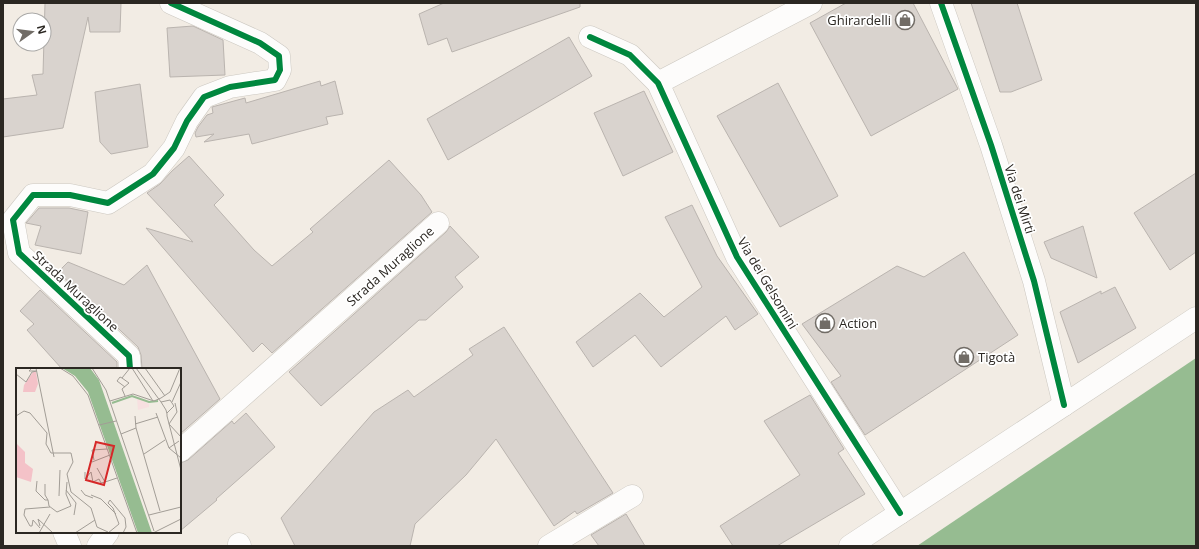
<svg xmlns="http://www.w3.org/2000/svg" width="1199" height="549" font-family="'Open Sans',sans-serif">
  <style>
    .water { fill: #96bc91 }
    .building { fill: #d9d3ce; stroke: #bab4af }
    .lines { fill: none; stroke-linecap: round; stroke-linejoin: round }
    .minor-casing { stroke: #ccc8c1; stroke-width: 23 }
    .major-casing { stroke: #ccc8c1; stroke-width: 23 }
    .minor { stroke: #fdfcfb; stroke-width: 22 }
    .major { stroke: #fdfcfb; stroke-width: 22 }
    .cycleway-casing { stroke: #fff; stroke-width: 8 }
    .cycleway { stroke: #00873e; stroke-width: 6 }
    .labels { text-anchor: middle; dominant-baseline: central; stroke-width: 3.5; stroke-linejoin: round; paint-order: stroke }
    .poi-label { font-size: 13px; fill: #2b2722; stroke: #fff; text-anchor: start }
    .street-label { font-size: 13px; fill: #2b2722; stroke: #fff }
    .inset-river { fill: none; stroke: #96bc91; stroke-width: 2 }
    .inset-road { fill: none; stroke: #a29d96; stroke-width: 1 }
    .view { fill: #d62828; fill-opacity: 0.15; stroke: #d62828; stroke-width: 2 }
    .inset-edge { fill: none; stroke: #2b2722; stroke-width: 2 }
  </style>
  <rect width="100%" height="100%" fill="#f2ece4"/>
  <path class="water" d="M 1196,358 L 1196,546 L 917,546 Z"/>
  <g class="building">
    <path d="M 45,3 L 121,3 L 120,32 L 90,32 L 88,17 L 63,128 L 3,137 L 3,99 L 37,95 L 32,75 L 43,74 Z"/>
    <path d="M 444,3 L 580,3 L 580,7 L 452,52 L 447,38 L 428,45 L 419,14 Z"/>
    <path d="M 846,3 L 913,3 L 958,89 L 871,136 L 810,23 Z"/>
    <path d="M 971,3 L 1017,3 L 1042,80 L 1011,92 L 1000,92 Z"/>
    <path d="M 193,26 L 223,40 L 225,75 L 170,77 L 167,28 Z"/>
    <path d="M 569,37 L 592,76 L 448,160 L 427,119 Z"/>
    <path d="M 320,81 L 321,86 L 335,81 L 343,114 L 326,117 L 328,124 L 252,144 L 249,134 L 204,142 L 214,134 L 196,137 L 195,133 L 198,127 L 207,115 L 213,113 L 212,107 L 245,98 L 246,103 Z"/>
    <path d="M 778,83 L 838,196 L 780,227 L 717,116 Z"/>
    <path d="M 140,84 L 148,147 L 111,154 L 100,142 L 95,92 Z"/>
    <path d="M 644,91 L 673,152 L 623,176 L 594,113 Z"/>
    <path d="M 189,156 L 224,195 L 214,205 L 254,250 L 272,266 L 313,232 L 310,229 L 389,160 L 421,195 L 432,212 L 272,353 L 262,343 L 253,352 L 146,228 L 193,242 L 147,193 L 160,184 L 172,171 Z"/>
    <path d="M 1196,173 L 1196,252 L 1170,270 L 1134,213 Z"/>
    <path d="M 692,205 L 717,256 L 758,314 L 735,330 L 726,316 L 661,367 L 635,335 L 593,367 L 576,342 L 640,293 L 664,317 L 702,287 L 665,217 Z"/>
    <path d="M 39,208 L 69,208 L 88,212 L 81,254 L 35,245 L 41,226 L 26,223 Z"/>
    <path d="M 450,226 L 479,257 L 455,277 L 463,287 L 426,320 L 419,320 L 321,406 L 289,372 L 446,232 Z"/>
    <path d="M 1083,226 L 1097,278 L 1051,258 L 1044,242 Z"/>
    <path d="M 964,252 L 1018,335 L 865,435 L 831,382 L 841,376 L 802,324 L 897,266 L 924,277 Z"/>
    <path d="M 68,262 L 124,285 L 147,265 L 220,399 L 180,434 L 180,369 L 142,369 L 141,355 L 138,347 L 58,272 Z"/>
    <path d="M 1115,287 L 1136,328 L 1078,363 L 1060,312 L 1101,291 L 1101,294 Z"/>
    <path d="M 40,290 L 117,362 L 117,369 L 62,369 L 27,330 L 34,324 L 20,311 Z"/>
    <path d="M 504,327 L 613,493 L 577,514 L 575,511 L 554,526 L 496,439 L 466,475 L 415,524 L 410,546 L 295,546 L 281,518 L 374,412 L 408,390 L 414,397 L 473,355 L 469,349 Z"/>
    <path d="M 810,395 L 844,449 L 838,453 L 865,494 L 777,546 L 733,546 L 720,526 L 800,475 L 764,421 Z"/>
    <path d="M 246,413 L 275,447 L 216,499 L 217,500 L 180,531 L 180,463 L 188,460 L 232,421 L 234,424 Z"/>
    <path d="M 626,514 L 645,546 L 599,546 L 591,535 Z"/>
  </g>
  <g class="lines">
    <g class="minor-casing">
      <g id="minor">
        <path d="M 941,3 L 991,145 L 1034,281 L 1064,405"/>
        <path d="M 590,37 L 630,55 L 658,83 L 737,257 L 900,513"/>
        <path d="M 658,83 L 811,3"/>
        <path d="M 130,369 L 129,356 L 19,253 L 13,220 L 33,195 L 70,195 L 108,203 L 153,174 L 174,148 L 187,121 L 204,97 L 230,87 L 275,80 L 280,70 L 279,56 L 260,43 L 171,3"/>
        <path d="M 180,451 L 438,223"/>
        <path d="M 64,532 L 70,546"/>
        <path d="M 239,544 L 240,546"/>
        <path d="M 98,546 L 108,532"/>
        <path d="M 549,546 L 632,496"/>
      </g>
    </g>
    <g class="major-casing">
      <path id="major" d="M 850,546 L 1196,318"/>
    </g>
    <use href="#minor" class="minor"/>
    <use href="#major" class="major"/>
    <g class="cycleway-casing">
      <g id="cycleway">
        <path d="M 941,3 L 991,145 L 1034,281 L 1064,405"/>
        <path d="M 590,37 L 630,55 L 658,83 L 737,257 L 900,513"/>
        <path d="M 130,369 L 129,356 L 19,253 L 13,220 L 33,195 L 70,195 L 108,203 L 153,174 L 174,148 L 187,121 L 204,97 L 230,87 L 275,80 L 280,70 L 279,56 L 260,43 L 171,3"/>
      </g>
    </g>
    <use href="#cycleway" class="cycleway"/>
  </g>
  <defs>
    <g id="shop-ring" transform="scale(1)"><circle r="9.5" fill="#fff" stroke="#716c66" stroke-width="1.5"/><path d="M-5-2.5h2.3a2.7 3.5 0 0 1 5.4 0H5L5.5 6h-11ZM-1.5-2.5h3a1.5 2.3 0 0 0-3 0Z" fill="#716c66"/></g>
  </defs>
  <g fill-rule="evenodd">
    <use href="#shop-ring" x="905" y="20"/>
    <use href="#shop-ring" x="825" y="323"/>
    <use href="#shop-ring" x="964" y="357"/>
  </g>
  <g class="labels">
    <g class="poi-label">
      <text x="891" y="20" text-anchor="end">Ghirardelli</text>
      <text x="839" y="323">Action</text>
      <text x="978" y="357">Tigotà</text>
    </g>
    <g class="street-label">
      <text transform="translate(1020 199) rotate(72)">Via dei Mirti</text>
      <text transform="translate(390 266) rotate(-42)">Strada Muraglione</text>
      <text transform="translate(768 283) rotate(59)">Via dei Gelsomini</text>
      <text transform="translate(76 291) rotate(43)">Strada Muraglione</text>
    </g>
  </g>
  <g transform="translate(16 368)">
    <rect width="165" height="165" fill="#f2ece4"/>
    <path d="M 121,30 L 133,36 L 133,39 L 122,42 Z" fill="#f7e0e0"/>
    <path d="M 17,4 L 20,4 L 22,16 L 19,24 L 7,24 L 8,17 ZM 0,75 L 9,84 L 9,95 L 17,101 L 15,114 L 0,109 Z" fill="#f4c2c8"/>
    <path d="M 46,0 L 74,0 L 83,12 L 136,165 L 122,165 L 72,24 L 59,8 Z" fill="#96bc91"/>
    <path class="inset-river" d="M 96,35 L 116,28 L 133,34 L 142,33"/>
    <path class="inset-road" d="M 20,0 L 38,89M 44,0 L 57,8 L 72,27 L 121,165M 76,0 L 90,22 L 138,163M 116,0 L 137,33M 120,0 L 145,34M 129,0 L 149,28M 0,6 L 10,14 L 16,4 L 21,3 L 13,3 L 16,0M 106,10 L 104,9 L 101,13 L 109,19M 109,28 L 106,21 L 113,15 L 106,10 L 114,0M 94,33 L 117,26 L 138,33 L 145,30 L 154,24 L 164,0M 156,34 L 165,14M 159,35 L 161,44 L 153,56 L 165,69M 140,45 L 153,80 L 165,90M 151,45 L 158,38 L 154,32 L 145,34 L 150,42 L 151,46 L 151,48 L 165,102M 0,48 L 8,43 L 14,45 L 31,65 L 30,76 L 35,85 L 55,85 L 57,94 L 51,106 L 55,124 L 75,140 L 81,159 L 92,164M 119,48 L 120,60 L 144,143M 119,56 L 142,49M 83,57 L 100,53M 105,66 L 120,60M 153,80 L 163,73M 128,86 L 149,72M 78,92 L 76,82 L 91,81M 76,94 L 94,87M 81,100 L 89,114M 69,104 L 69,111 L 75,104 L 77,114 L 83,111 L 85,115 L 89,114 L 101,110M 21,113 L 20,123 L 29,132 L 32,132 L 33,138 L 41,144 L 55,138 L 50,126 L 51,114M 29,116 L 29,127 L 32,132M 50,122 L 60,135 L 58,147M 65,122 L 69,127 L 77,130M 75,127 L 85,131 L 100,146M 43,128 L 44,102M 133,147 L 165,139M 24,158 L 22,151 L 37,165M 24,160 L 17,152 L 16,158 L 14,158 L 8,147 L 9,141 L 34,139M 23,165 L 34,146M 59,165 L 79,152M 92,165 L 103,156 L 97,140 L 92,135 L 94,132 L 109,150 L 110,159 L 107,165M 137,165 L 165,151"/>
    <path class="view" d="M 80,74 L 98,78 L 88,117 L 70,112 Z"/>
    <rect width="165" height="165" class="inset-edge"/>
  </g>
  <rect width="1199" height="549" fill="none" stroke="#2b2722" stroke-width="8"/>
  <g transform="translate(32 32) rotate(76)"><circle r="19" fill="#ffffff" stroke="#aaa9a7"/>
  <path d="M0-3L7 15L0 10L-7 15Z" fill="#716c66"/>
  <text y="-6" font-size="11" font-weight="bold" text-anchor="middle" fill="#2b2722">N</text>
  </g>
</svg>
